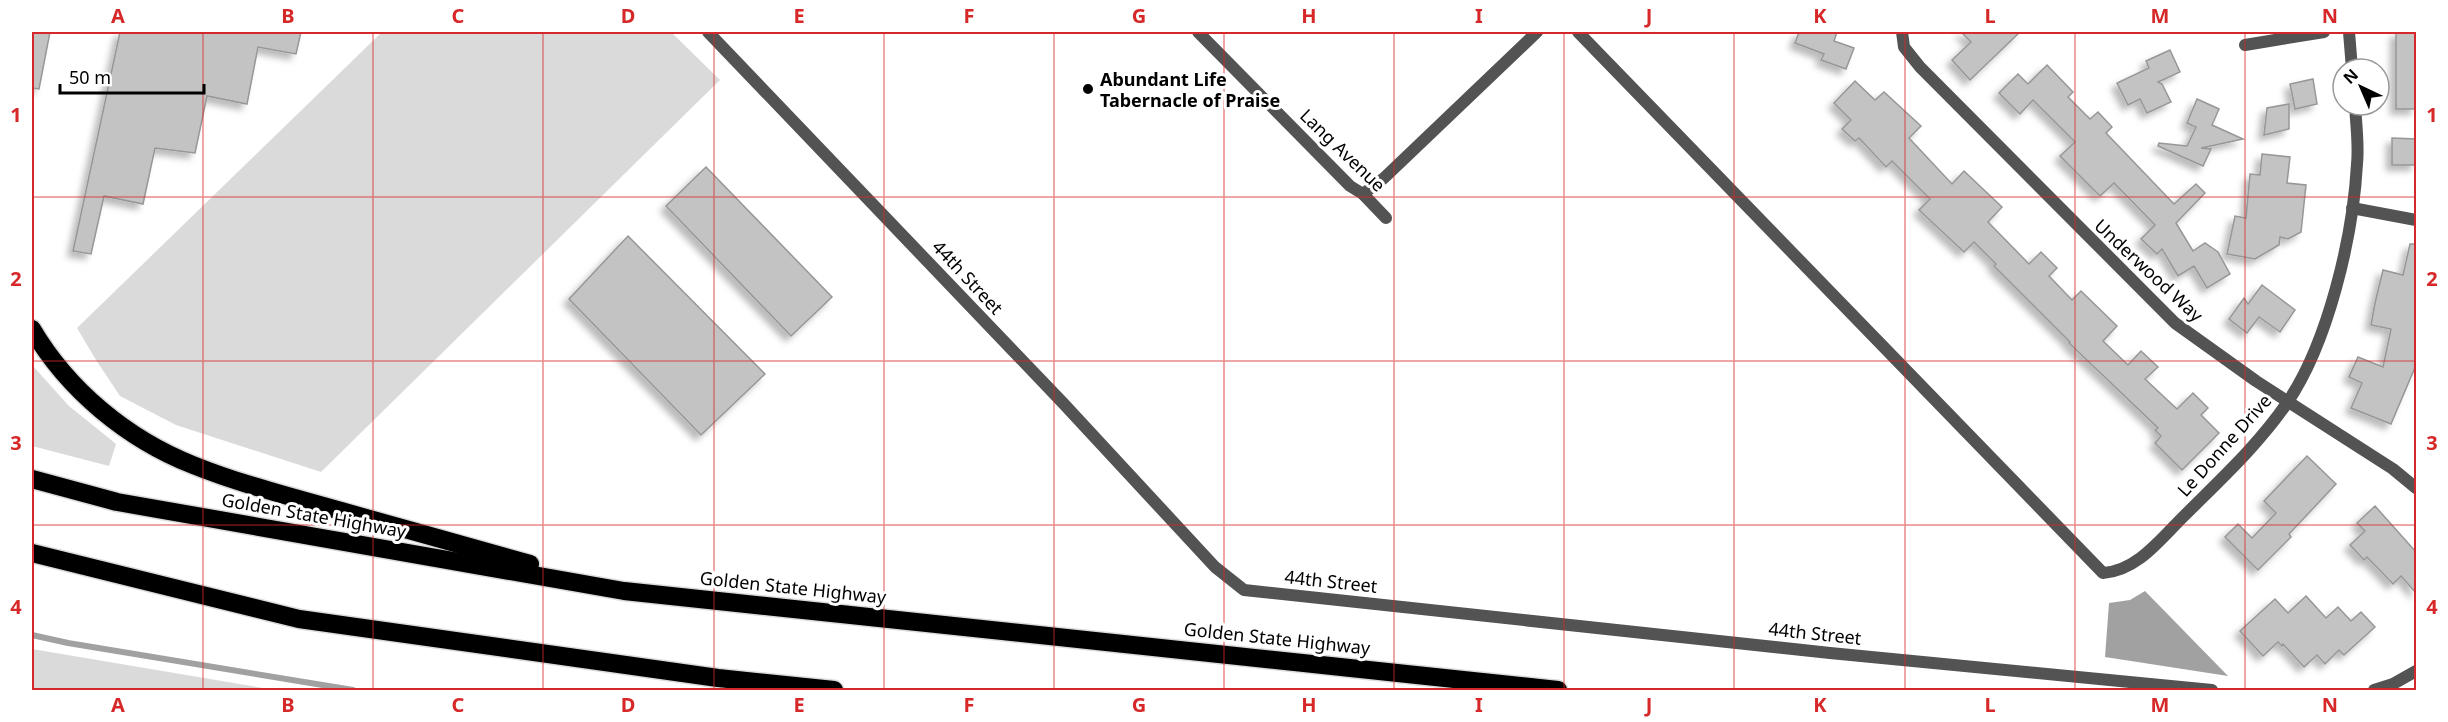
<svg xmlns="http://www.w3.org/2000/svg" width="2448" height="722" font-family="'Noto Sans',sans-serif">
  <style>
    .green { fill: #dadada }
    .water { fill: #a1a1a1 }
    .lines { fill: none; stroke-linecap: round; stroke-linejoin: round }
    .stream { stroke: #a1a1a1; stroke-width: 6 }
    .building { fill: #c3c3c3; stroke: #979797; stroke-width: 1.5; filter: url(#shadow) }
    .motorway-casing { stroke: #dbdbdb; stroke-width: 21 }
    .minor { stroke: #535353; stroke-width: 12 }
    .motorway { stroke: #000; stroke-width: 18 }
    .grid { fill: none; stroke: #d62828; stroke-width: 1.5; stroke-opacity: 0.55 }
    .poi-dot { fill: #000; stroke: #fff; stroke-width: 2 }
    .labels { text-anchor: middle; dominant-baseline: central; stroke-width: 6; stroke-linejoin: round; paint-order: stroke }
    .poi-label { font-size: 18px; font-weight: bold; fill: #000; stroke: #fff; text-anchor: start }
    .street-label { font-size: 18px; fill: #000; stroke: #fff }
    .neatline { fill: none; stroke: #d62828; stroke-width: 2 }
    .grid-label { font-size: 20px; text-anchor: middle; font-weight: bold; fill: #d62828 }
  </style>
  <defs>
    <filter id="shadow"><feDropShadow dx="-5.5" dy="5.5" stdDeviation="3" flood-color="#0004"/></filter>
  </defs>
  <rect width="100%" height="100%" fill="#fff"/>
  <g class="green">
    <path d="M 382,32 L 671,32 L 720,80 L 321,472 L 176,425 L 120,396 L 96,360 L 77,328 Z"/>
    <path d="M 32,365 L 69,406 L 116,444 L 109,466 L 32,446 Z"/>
    <path d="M 32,649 L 275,690 L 32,690 Z"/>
  </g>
  <path class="water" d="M 2145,591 L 2228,676 L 2105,657 L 2109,603 L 2130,600 Z"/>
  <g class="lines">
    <path class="stream" d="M 32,635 L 68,643 L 353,690"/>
  </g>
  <g class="building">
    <path d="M 32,32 L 50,32 L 39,89 L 32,88 Z"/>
    <path d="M 120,32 L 301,32 L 296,54 L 258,47 L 247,104 L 207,96 L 195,153 L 155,148 L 143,204 L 104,196 L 91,254 L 73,251 Z"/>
    <path d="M 1799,32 L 1837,32 L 1834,41 L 1854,48 L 1846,69 L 1821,60 L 1824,54 L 1795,43 Z"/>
    <path d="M 1961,32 L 2020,32 L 1970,80 L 1952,60 L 1971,42 Z"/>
    <rect x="2396" y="32" width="20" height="77"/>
    <path d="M 2170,50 L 2180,72 L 2158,82 L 2162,84 L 2171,102 L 2147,113 L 2140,99 L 2128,105 L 2117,83 L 2149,68 L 2146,61 Z"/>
    <path d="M 2047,65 L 2073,92 L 2068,97 L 2090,119 L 2098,112 L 2112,127 L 2106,133 L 2174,204 L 2196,184 L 2205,193 L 2176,223 L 2193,251 L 2205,243 L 2218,252 L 2230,274 L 2207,288 L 2194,266 L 2178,276 L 2162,249 L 2157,254 L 2141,239 L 2155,225 L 2114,183 L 2100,196 L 2060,156 L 2075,142 L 2033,100 L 2020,114 L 1999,93 L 2018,74 L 2028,84 Z"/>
    <path d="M 2313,79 L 2317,104 L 2295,109 L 2290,84 Z"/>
    <path d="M 1855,81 L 1875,100 L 1884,92 L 1921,126 L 1909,138 L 1952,184 L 1964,171 L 2002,207 L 1988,222 L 2029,264 L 2041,252 L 2057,268 L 2049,276 L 2072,300 L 2081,291 L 2117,326 L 2103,341 L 2128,365 L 2141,351 L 2158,367 L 2145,379 L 2177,409 L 2193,393 L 2208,408 L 2201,415 L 2219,433 L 2182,470 L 2155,443 L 2161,436 L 2155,430 L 2158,428 L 2069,343 L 2070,342 L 1994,266 L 1996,264 L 1974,242 L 1964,252 L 1919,210 L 1930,199 L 1892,161 L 1886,167 L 1859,138 L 1855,141 L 1842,129 L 1851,120 L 1834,103 Z"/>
    <path d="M 2197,99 L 2219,109 L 2212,125 L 2243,139 L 2201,148 L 2211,149 L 2203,166 L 2158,146 L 2159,143 L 2187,146 L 2196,127 L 2187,123 Z"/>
    <path d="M 2289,104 L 2289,129 L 2264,135 L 2267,108 Z"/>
    <path d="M 2392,138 L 2416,139 L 2416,165 L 2392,165 Z"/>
    <path d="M 2262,154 L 2290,157 L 2287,183 L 2306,185 L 2301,232 L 2288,239 L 2280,237 L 2279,245 L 2255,259 L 2227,254 L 2235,216 L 2246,218 L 2250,174 L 2260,175 Z"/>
    <path d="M 706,167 L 832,297 L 791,336 L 666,206 Z"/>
    <path d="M 628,236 L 765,374 L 701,435 L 569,299 Z"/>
    <path d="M 2410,244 L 2416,244 L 2416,365 L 2391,424 L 2351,408 L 2362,383 L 2349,377 L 2358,357 L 2383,367 L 2391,329 L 2371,325 L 2375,303 L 2383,270 L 2403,275 Z"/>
    <path d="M 2262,285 L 2295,310 L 2280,332 L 2259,317 L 2247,333 L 2229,319 L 2244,298 L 2248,304 Z"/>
    <path d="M 2307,456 L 2336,484 L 2289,534 L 2291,537 L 2258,570 L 2225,537 L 2238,524 L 2252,538 L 2276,513 L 2264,501 Z"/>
    <path d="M 2375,506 L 2416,552 L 2416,593 L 2401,576 L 2393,584 L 2367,557 L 2364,560 L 2350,545 L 2365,531 L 2357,523 Z"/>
    <path d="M 2306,596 L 2326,618 L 2338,607 L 2351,621 L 2361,612 L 2375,627 L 2344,655 L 2339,650 L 2325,664 L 2317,655 L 2304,667 L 2283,644 L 2282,646 L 2278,642 L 2263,656 L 2240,631 L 2275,599 L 2288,613 Z"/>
  </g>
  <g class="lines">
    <g class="motorway-casing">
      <g id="motorway">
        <path d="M 32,329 C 68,390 127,439 193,465 C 240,484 292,497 341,511 C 404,529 467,546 530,564"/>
        <path d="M 32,479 L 117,502 L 624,591 L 1558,690"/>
        <path d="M 32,553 L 299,619 L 718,678 L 834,690"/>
      </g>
    </g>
    <g class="minor">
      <path d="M 708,32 L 1063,403 L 1215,567 L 1244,590 L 1830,653 L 2212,690"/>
      <path d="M 1198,32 L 1350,186 L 1363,194 L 1386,218"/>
      <path d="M 1578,32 L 2103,573 C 2138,571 2162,537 2186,514 C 2221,479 2259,444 2287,403 C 2328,343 2353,237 2357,164 C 2359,145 2356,124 2355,105"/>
      <path d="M 1902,32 L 1904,47 L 1920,67 L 2175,323 L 2256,381 L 2393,469 L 2416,488"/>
      <path d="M 2349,32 L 2352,69"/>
      <path d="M 2245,45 L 2324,32"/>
      <path d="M 1363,194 L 1384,178 L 1537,32"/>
      <path d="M 2352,208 L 2416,220"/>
      <path d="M 2374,690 L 2393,684 L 2416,671"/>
    </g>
    <use href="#motorway" class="motorway"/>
  </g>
  <path class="grid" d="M 203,32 L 203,690M 373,32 L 373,690M 543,32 L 543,690M 714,32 L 714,690M 884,32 L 884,690M 1054,32 L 1054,690M 1224,32 L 1224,690M 1394,32 L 1394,690M 1564,32 L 1564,690M 1734,32 L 1734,690M 1905,32 L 1905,690M 2075,32 L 2075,690M 2245,32 L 2245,690M 32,197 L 2416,197M 32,361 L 2416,361M 32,525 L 2416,525"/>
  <circle class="poi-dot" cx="1088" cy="89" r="6"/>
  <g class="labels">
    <g class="poi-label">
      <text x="1100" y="79">Abundant Life<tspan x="1100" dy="21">Tabernacle of Praise</tspan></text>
    </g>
    <g class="street-label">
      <text transform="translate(1343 150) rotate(44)">Lang Avenue</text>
      <text transform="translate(2149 270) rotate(43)">Underwood Way</text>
      <text transform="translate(968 277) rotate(47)">44th Street</text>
      <text transform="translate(2224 445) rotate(-48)">Le Donne Drive</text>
      <text transform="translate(314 515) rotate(10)">Golden State Highway</text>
      <text transform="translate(1331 581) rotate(6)">44th Street</text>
      <text transform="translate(793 587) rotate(6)">Golden State Highway</text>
      <text transform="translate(1815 633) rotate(6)">44th Street</text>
      <text transform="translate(1277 638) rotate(6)">Golden State Highway</text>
    </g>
  </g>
  <rect width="2448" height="722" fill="none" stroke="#ffffff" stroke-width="66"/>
  <g transform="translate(2361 87) rotate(316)"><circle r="28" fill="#ffffff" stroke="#999999" stroke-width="1.5"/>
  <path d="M0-4.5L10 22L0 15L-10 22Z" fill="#000000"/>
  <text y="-9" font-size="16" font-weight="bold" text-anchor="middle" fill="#000000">N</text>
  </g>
  <path d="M60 84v9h144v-9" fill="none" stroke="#000000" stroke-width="3"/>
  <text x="69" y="84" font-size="18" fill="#000000" stroke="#ffffff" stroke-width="4.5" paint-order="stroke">50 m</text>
  <rect x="33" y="33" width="2382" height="656" class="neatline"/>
  <g class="grid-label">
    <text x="118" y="23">A</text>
    <text x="288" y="23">B</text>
    <text x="458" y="23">C</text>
    <text x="628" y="23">D</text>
    <text x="799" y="23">E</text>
    <text x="969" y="23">F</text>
    <text x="1139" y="23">G</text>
    <text x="1309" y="23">H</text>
    <text x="1479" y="23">I</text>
    <text x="1649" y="23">J</text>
    <text x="1820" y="23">K</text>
    <text x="1990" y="23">L</text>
    <text x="2160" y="23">M</text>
    <text x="2330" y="23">N</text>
    <text x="16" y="122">1</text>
    <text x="2432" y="122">1</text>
    <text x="16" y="286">2</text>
    <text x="2432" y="286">2</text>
    <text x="16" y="450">3</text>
    <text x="2432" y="450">3</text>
    <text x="16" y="614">4</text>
    <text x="2432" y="614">4</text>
    <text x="118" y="712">A</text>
    <text x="288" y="712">B</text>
    <text x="458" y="712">C</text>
    <text x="628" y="712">D</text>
    <text x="799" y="712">E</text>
    <text x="969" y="712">F</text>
    <text x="1139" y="712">G</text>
    <text x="1309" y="712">H</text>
    <text x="1479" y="712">I</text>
    <text x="1649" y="712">J</text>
    <text x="1820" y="712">K</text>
    <text x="1990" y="712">L</text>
    <text x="2160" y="712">M</text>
    <text x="2330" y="712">N</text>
  </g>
</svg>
